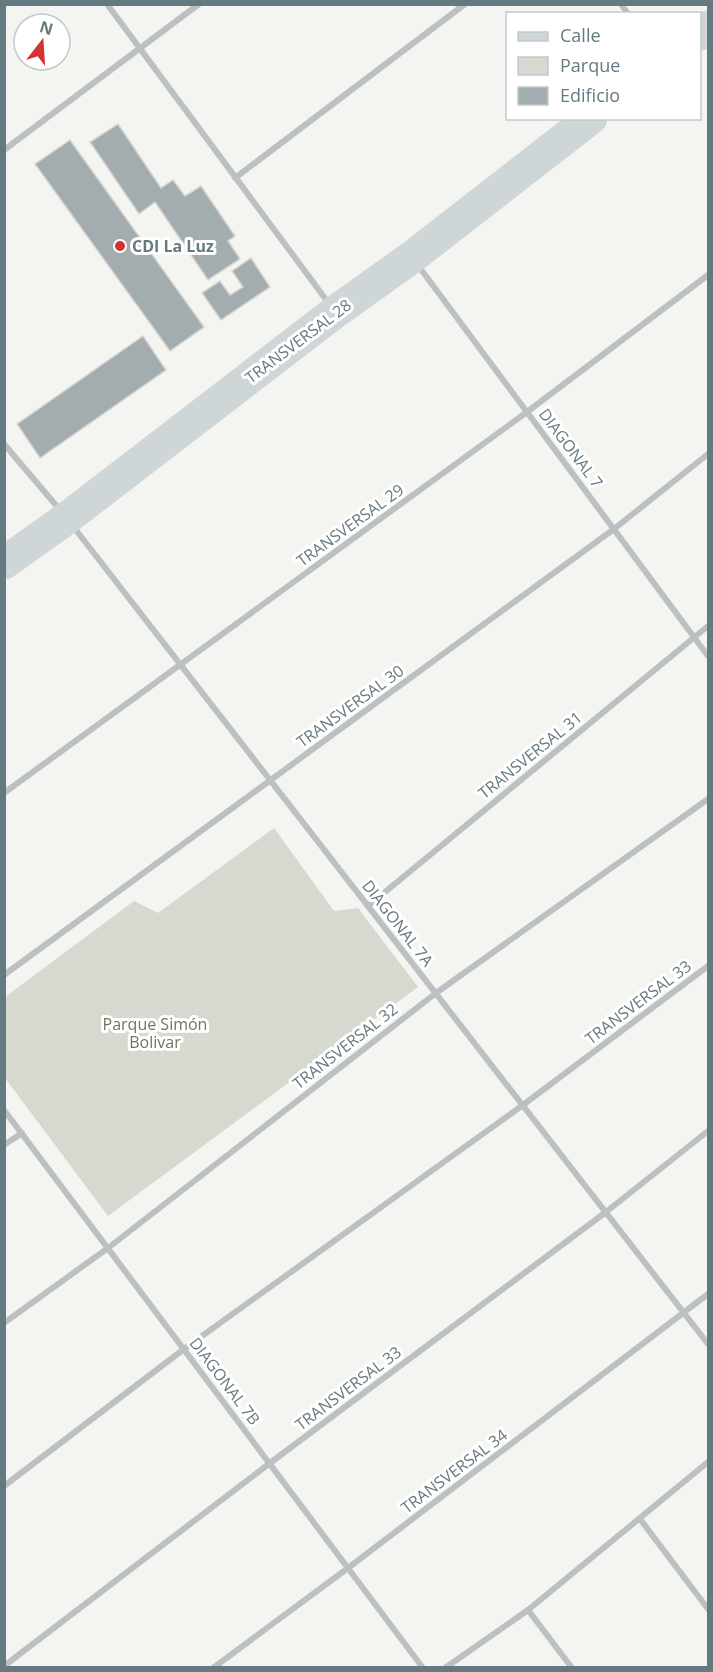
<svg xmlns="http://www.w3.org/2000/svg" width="713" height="1672" font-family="'Open Sans',sans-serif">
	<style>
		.green { fill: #d5d9d0 }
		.building { fill: #a3adb0; stroke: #d6d5d3; stroke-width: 1.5 }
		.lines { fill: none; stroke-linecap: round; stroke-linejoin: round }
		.street { stroke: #bbc1c2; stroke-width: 6 }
		.secondary { stroke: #cfd6d7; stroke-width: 33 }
		.poi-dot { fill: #d53330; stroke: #fff; stroke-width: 2 }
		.labels { text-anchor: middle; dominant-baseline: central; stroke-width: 6; stroke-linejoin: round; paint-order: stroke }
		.poi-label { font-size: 16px; font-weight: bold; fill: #657a80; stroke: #fff; text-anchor: start }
		.street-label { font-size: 16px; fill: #657a80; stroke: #fff }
		.park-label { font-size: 16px; fill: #6c7764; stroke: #fff }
	</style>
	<rect width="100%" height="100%" fill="#f4f4f1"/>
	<path class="green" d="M274 828 334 911 358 908 418 987 108 1216 5 1078V997L134 901 158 913Z"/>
	<g class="building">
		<path d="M118 124 161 188 173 180 185 196 201 186 235 236 228 241 240 259 208 280 155 202 139 214 90 142Z"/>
		<path d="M70 140 204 327 170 351 35 164Z"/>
		<path d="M251 258 270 287 221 320 202 293 220 281 230 295 243 287 232 271Z"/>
		<path d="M143 336 166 370 40 458 17 424Z"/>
	</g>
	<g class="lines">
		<g class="street">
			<path d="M107 4 330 305"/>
			<path d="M621 4 628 14"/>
			<path d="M4 150 199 4"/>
			<path d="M235 178 465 4"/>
			<path d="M417 264 708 656"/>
			<path d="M4 444 60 510"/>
			<path d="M72 525 708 1344"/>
			<path d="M4 793 527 412 708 275"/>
			<path d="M368 906 708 626"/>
			<path d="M4 975 614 529 708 454"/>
			<path d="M4 1110 423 1668"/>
			<path d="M4 1145 22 1133"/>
			<path d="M4 1323 108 1248 436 993 708 799"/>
			<path d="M4 1486 184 1349 523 1105 708 966"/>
			<path d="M640 1519 708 1609"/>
			<path d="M528 1610 572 1668"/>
			<path d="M4 1666 270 1463 606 1212 708 1131"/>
			<path d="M213 1668 348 1568 708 1294"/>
			<path d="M445 1668 528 1610 708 1462"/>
		</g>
		<g class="secondary">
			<path d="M700 34 708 27"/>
			<path d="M4 563 67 518 335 312 412 257 591 118"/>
		</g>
	</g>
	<circle class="poi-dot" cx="120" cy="246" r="6"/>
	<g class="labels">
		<g class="poi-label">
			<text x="132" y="246">CDI La Luz</text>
		</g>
		<g class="street-label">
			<text transform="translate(298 341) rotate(-37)">TRANSVERSAL 28</text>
			<text transform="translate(571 448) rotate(53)">DIAGONAL 7</text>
			<text transform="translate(350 525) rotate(-36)">TRANSVERSAL 29</text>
			<text transform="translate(350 706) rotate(-36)">TRANSVERSAL 30</text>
			<text transform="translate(530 755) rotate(-39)">TRANSVERSAL 31</text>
			<text transform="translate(398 923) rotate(52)">DIAGONAL 7A</text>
			<text transform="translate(638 1002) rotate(-37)">TRANSVERSAL 33</text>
			<text transform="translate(345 1046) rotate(-38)">TRANSVERSAL 32</text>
			<text transform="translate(225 1381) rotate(53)">DIAGONAL 7B</text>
			<text transform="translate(348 1388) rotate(-37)">TRANSVERSAL 33</text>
			<text transform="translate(454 1471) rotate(-37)">TRANSVERSAL 34</text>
		</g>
		<g class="park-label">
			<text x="155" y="1024">Parque Simón<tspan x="155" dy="18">Bolivar</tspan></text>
		</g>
	</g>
	<rect width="713" height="1672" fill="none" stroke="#657a80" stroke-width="12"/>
	<rect x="506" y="12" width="195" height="108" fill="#ffffff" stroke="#c1cacc" stroke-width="1.5"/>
	<rect x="518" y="32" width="30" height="9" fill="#cfd6d7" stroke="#c1cacc" stroke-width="1.5"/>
	<text x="560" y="42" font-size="18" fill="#657a80">Calle</text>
	<rect x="518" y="57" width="30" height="18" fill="#d5d9d0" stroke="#c1cacc" stroke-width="1.5"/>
	<text x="560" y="72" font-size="18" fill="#657a80">Parque</text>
	<rect x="518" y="87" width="30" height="18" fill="#a3adb0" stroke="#c1cacc" stroke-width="1.5"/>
	<text x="560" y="102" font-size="18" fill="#657a80">Edificio</text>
	<g transform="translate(42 42) rotate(17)"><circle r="28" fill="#ffffff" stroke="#c1cacc" stroke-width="1.5"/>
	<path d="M0-4.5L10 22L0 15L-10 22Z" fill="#d53330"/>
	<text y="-9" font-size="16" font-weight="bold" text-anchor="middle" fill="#657a80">N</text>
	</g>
</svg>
